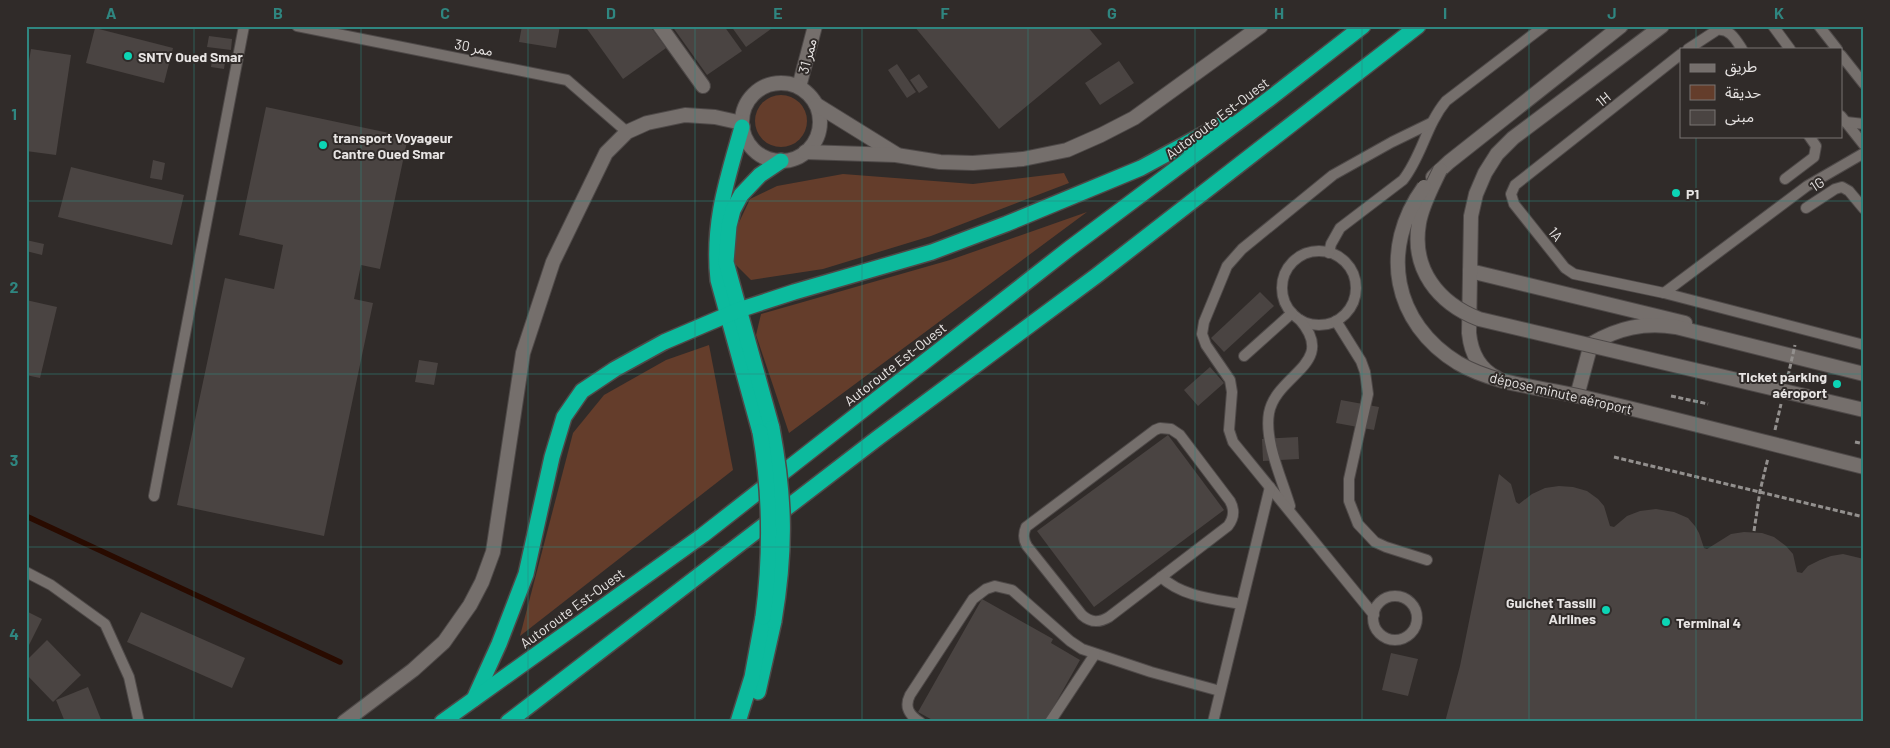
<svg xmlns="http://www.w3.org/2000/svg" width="1890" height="748" font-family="Barlow,'Noto Sans Arabic',sans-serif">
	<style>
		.green { fill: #643d2b }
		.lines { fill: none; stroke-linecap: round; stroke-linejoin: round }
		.stream { stroke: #290b00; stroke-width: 5.5 }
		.building { fill: #4a4442 }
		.service-casing { stroke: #4e4948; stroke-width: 12 }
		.minor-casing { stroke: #4e4948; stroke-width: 16 }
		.secondary-casing { stroke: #4e4948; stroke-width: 16 }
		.motorway-casing { stroke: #4e4948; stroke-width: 18 }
		.path { stroke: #93908e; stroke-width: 3; stroke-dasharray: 5 2.5; stroke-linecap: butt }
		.service { stroke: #756f6c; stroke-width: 10 }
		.minor { stroke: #756f6c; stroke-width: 14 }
		.secondary { stroke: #756f6c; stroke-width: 14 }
		.motorway { stroke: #0cbb9e; stroke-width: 15 }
		.secondary-bridge-casing { stroke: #4e4948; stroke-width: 16; stroke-linecap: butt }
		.motorway-bridge-casing { stroke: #4e4948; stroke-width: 18; stroke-linecap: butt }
		.path-bridge { stroke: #93908e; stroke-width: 3; stroke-dasharray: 5 2.5; stroke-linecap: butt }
		.secondary-bridge { stroke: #756f6c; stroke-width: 14 }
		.motorway-bridge { stroke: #0cbb9e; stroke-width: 15 }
		.grid { fill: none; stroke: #2f8680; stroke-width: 1; stroke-opacity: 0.55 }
		.poi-dot { fill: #0cd5b5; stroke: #302b29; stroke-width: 2 }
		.labels { text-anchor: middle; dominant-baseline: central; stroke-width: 4; stroke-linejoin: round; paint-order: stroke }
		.street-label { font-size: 14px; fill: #e7e4e3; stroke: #302b29 }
		.poi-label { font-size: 14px; font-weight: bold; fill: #e7e4e3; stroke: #302b29; text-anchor: start }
		.neatline { fill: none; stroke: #2f8680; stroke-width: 2 }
		.grid-label { font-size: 16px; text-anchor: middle; font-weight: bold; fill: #2f8680 }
	</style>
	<rect width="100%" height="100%" fill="#302b29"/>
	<g class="green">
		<circle cx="781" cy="121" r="26"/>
		<path d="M1064 173 1069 183 931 236 823 269 751 280 734 263V233L750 199 777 186 843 174 973 184Z"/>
		<path d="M1087 212 789 433 756 335 761 314 950 260Z"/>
		<path d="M709 345 733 470 520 636 573 433 604 395 666 360Z"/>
	</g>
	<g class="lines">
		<path class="stream" d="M26 516 340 662"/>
	</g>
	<g class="building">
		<path d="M522 26H560L556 48 519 42Z"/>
		<path d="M585 26H650L666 48 623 79Z"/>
		<path d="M672 26H724L742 51 707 75Z"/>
		<path d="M731 26H775L746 47Z"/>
		<path d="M914 26H1087L1102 44 999 129Z"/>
		<path d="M95 28 173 48 164 83 86 63Z"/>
		<path d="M209 36 232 39 231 50 207 47Z"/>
		<path d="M31 49 71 55 56 155 26 151V79Z"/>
		<path d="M213 53 226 54 224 69 211 67Z"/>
		<path d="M1119 61 1134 83 1100 105 1085 83Z"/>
		<path d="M897 64 916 92 907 98 888 70Z"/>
		<path d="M919 74 928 87 919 93 910 80Z"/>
		<path d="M266 107 408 137 380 269 361 265 354 299 373 303 324 536 177 505 225 278 274 289 283 245 239 235Z"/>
		<path d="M153 160 165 163 162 180 150 178Z"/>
		<path d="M71 167 184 195 172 245 58 217Z"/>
		<path d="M26 240 44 244 42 255 26 251Z"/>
		<path d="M1260 292 1274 306 1224 352 1211 338Z"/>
		<path d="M26 300 57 307 40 378 26 375Z"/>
		<path d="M419 360 438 363 434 385 415 382Z"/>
		<path d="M1210 367 1224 383 1198 406 1184 390Z"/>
		<path d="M1341 400 1379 407 1374 430 1336 423Z"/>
		<path d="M1168 435 1224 510 1094 607 1037 531Z"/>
		<path d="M1298 437 1299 459 1263 461 1262 439Z"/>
		<path d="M1499 474 1511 484 1516 502 1519 504 1532 494 1545 488 1559 486 1573 487 1587 491 1598 499 1604 506 1610 526 1614 527 1627 516 1640 511 1656 509 1674 512 1688 518 1695 526 1699 533 1704 548 1707 549 1731 534 1744 532 1762 533 1774 537 1786 546 1793 554 1797 572 1802 573 1808 566 1820 560 1831 556 1843 554 1864 559V722H1445L1460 666Z"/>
		<path d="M982 599 1053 639 1051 643 1080 660 1045 722H936L918 712Z"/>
		<path d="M26 611 42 619 26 651Z"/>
		<path d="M141 612 245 658 232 688 127 642Z"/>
		<path d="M47 640 81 675 53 702 26 674V661Z"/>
		<path d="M1391 653 1418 659 1408 696 1382 690Z"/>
		<path d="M88 687 102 722H65L56 700Z"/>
	</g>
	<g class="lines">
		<g class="service-casing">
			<g id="service">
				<path d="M297 26 567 80 627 132"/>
				<path d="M1773 26 1790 49"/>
				<path d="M1819 26 1837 49"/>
				<path d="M1688 49 1717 30C1730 28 1736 40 1742 49"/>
				<path d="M1681 54 1515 185 1511 194 1514 204 1565 268 1574 274 1664 293 1864 345"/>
				<path d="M1841 55 1864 84"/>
				<path d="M1841 116 1864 145"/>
				<path d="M1846 122 1864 124"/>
				<path d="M1785 179 1814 157 1816 146 1809 136"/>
				<path d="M1806 208 1835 189 1842 187 1849 191 1864 209"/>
				<circle cx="1319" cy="288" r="37"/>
				<path d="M1329 253 1331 244 1340 228 1403 180C1422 156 1426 125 1446 101L1544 26"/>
				<path d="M1664 293 1807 186 1864 153"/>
				<path d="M1336 321 1361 361 1365 372 1368 394 1349 479V501L1358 524 1375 542 1386 547 1427 560"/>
				<path d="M1244 356 1292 313"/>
				<path d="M1160 428 1171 429 1180 435 1230 501C1235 510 1234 518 1228 526L1109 617C1099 623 1091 623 1082 615L1027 546C1023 539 1023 534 1026 527L1155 430Z"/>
				<path d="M154 496 244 26"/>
				<path d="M1290 506C1282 479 1264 441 1269 413 1276 374 1338 364 1300 320"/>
				<path d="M26 572 51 585 105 624 129 677 139 722"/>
				<path d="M1161 577C1183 597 1214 599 1241 604"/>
				<circle cx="1395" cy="618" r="22"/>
				<path d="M1374 615 1233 442 1229 430 1232 392 1230 380 1206 345 1202 334 1204 322 1227 266 1242 249 1333 175 1392 142 1431 123"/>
				<path d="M920 722C909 715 904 707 910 695L973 599 986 589 995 586 1012 590 1070 641 1082 649 1151 672 1220 691"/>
				<path d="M1050 722 1095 654"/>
				<path d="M1213 722 1270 487"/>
			</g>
		</g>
		<g class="minor-casing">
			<g id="minor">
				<path d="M660 26 703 86"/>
				<path d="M799 87 815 26"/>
				<path d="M1470 271 1685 323"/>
				<path d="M1497 378C1479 369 1471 353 1469 333L1471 216 1476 194 1485 173 1497 154 1513 138 1662 26"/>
			</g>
		</g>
		<g class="secondary-casing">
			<g id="secondary">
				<circle cx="781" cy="122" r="39"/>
				<path d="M817 105 896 154"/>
				<path d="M805 152 896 155 940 162 973 163 1023 159 1067 150 1101 135 1134 118 1261 26"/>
				<path d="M1433 177 1449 162 1621 26"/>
				<path d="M1577 396 1591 344C1618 328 1644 322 1676 327L1864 374"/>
				<path d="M344 722 413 670 444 642 470 605 482 582 493 552 523 353 553 262 606 153 627 132 647 123 685 115 715 117 742 123"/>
			</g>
		</g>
		<g class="motorway-casing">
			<g id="motorway">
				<path d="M742 127C727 180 712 223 718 280L760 432"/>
				<path d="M772 428 726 262 729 226 733 210 741 195 760 175 781 161"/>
				<path d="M758 692 774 621"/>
				<path d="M474 699 499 644 526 574 552 457 564 417 582 391 615 369 664 342 706 324 739 310 794 292 932 252 1006 224 1141 168 1226 122"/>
				<path d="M442 722 703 535 1070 248 1269 99 1363 26"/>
				<path d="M508 722 879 437 1096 276 1418 26"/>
				<path d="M738 722 752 677 763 617"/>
			</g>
		</g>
		<g class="path">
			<path d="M1671 396 1708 404"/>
			<path d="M1855 442 1864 444"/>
			<path d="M1614 457 1864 517"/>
		</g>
		<use href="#service" class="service"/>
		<use href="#minor" class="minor"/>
		<use href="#secondary" class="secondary"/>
		<use href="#motorway" class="motorway"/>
		<g class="secondary-bridge-casing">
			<g id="secondary-bridge">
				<path d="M1440 170C1432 187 1422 205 1419 223 1411 269 1438 303 1479 319L1864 410"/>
				<path d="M1424 187C1379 249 1393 323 1458 363 1494 384 1538 387 1578 396 1673 418 1768 443 1864 467"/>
			</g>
		</g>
		<g class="motorway-bridge-casing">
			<g id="motorway-bridge">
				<path d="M772 428C785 498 786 550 774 621"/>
				<path d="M760 432C771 495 771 555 763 617"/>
			</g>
		</g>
		<g class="path-bridge">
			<path d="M1788 376 1795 345"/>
			<path d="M1775 430 1781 404"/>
			<path d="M1754 531 1760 491 1768 458"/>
		</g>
		<use href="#secondary-bridge" class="secondary-bridge"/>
		<use href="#motorway-bridge" class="motorway-bridge"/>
	</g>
	<path class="grid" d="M194 26V722M361 26V722M528 26V722M695 26V722M862 26V722M1028 26V722M1195 26V722M1362 26V722M1529 26V722M1696 26V49M1696 136V722M26 201H1864M26 374H1864M26 547H1864"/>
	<g class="poi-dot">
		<circle cx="128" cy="56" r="5"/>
		<circle cx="323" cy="145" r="5"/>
		<circle cx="1676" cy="193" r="5"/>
		<circle cx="1837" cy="384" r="5"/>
		<circle cx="1606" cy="610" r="5"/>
		<circle cx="1666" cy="622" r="5"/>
	</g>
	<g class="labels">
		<g class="street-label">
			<text transform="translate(474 47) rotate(11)">ممر 30</text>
			<text transform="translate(807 56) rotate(-75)">ممر 31</text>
			<text transform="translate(1603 99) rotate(-39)">1H</text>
			<text transform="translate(1217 118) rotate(-37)">Autoroute Est-Ouest</text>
			<text transform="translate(1817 184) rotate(-33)">1G</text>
			<text transform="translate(1556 234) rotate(51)">1A</text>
			<text transform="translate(895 364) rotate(-38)">Autoroute Est-Ouest</text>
			<text transform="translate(1561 393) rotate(13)">dépose minute aéroport</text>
			<text transform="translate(572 608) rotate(-36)">Autoroute Est-Ouest</text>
		</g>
		<g class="poi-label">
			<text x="138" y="56">SNTV Oued Smar</text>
			<text x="333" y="137">transport Voyageur<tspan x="333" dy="16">Cantre Oued Smar</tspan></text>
			<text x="1686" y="193">P1</text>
			<text x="1827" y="376" text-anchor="end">Ticket parking<tspan x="1827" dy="16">aéroport</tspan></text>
			<text x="1596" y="602" text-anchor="end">Guichet Tassili<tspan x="1596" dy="16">Airlines</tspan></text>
			<text x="1676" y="622">Terminal 4</text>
		</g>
	</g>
	<rect width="1890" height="748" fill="none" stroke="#302b29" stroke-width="55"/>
	<rect x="1680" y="48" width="162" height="90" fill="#302b29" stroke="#797573"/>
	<rect x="1690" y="64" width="25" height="8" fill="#756f6c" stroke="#797573"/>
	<text x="1725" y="72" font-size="15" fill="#e7e4e3">طريق</text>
	<rect x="1690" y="85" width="25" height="15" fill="#643d2b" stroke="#797573"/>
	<text x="1725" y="98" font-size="15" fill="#e7e4e3">حديقة</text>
	<rect x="1690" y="110" width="25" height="15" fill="#4a4442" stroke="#797573"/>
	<text x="1725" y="122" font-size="15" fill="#e7e4e3">مبنى</text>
	<rect x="28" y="28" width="1834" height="692" class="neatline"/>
	<g class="grid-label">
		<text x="111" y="19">A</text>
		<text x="278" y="19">B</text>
		<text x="445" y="19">C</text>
		<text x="611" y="19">D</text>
		<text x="778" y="19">E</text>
		<text x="945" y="19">F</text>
		<text x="1112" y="19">G</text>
		<text x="1279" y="19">H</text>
		<text x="1445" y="19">I</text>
		<text x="1612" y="19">J</text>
		<text x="1779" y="19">K</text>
		<text x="14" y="120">1</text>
		<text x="14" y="293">2</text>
		<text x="14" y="466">3</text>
		<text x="14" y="640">4</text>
	</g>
</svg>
